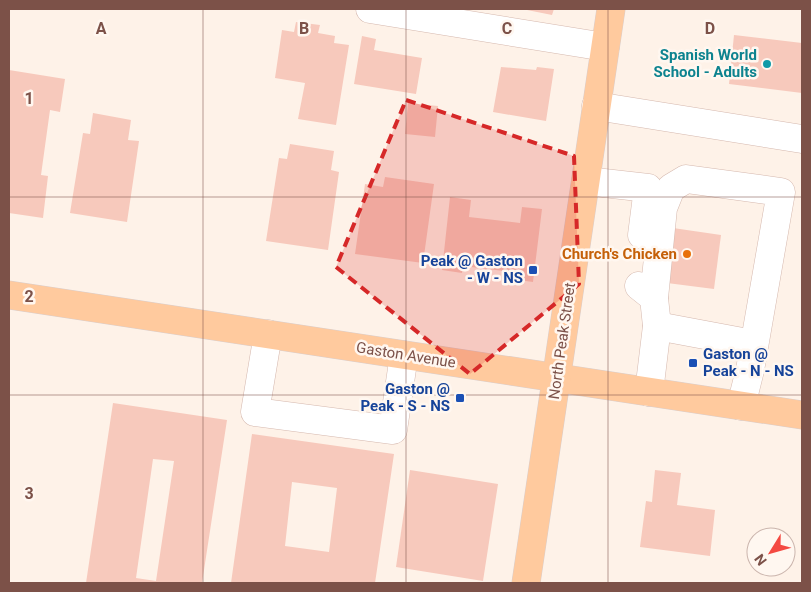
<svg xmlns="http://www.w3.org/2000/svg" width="811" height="592" font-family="Roboto,sans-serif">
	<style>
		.building { fill: #f7c9bc; fill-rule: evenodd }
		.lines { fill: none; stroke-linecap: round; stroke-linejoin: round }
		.minor-casing { stroke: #d5b8ae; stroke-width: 29 }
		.major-casing { stroke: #dacecc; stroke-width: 29 }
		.minor { stroke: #fff; stroke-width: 28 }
		.major { stroke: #ffca9e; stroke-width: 28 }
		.marked { fill: #d62828; fill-opacity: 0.2; stroke: #d62828; stroke-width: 4; stroke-dasharray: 10 6; stroke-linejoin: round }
		.grid { fill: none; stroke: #7c5148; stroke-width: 1; stroke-opacity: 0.55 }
		.culture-dot { fill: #0f9aa8; stroke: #fff7f0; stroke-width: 2 }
		.food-dot { fill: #e8710a; stroke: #fff7f0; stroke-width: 2 }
		.transit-dot { fill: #1a4fb4; stroke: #fff7f0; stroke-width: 2 }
		.labels { text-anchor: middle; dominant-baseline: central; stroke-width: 5; stroke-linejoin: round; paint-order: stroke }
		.culture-label { font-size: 15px; font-weight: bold; fill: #0d838f; stroke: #fff7f0; text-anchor: end }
		.food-label { font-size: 15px; font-weight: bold; fill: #c56008; stroke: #fff7f0; text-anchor: end }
		.transit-label { font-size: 15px; font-weight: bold; fill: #164399; stroke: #fff7f0; text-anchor: end }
		.street-label { font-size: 15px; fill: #7c5148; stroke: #fff7f0 }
		.grid-label { font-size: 16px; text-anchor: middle; font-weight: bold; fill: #7c5148; stroke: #fff7f0; stroke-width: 5; stroke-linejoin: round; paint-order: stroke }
	</style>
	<rect width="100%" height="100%" fill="#fef2e8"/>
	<g class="building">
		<path d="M522 9H554L552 15Z"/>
		<path d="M296 22 320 25 318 33 335 36 334 43 349 45 336 125 298 119 305 83 275 78 282 30 294 32Z"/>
		<path d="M734 35 802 43V93L729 84Z"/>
		<path d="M362 36 376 39 374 50 422 58 416 94 354 84Z"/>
		<path d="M501 67 536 70 537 67 554 69 546 121 493 112Z"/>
		<path d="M9 70 65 79 60 112 50 110 41 175 48 176 43 218 9 213Z"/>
		<path d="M408 103 438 106 435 137 405 134Z"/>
		<path d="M93 113 131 120 128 140 139 141 127 222 70 213 83 133 90 134Z"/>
		<path d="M290 144 334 151 331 170 339 172 328 250 266 241 279 158 287 159Z"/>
		<path d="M385 177 434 184 423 263 355 254 365 184 383 187Z"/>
		<path d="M450 197 471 200 469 217 520 223 522 207 542 209 533 282 511 279 513 272 463 266 462 273 442 270Z"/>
		<path d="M673 228 721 235 714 289 667 283Z"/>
		<path d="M113 403 227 420 202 583H86ZM153 459 174 461 156 581 136 578Z"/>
		<path d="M252 434 394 454 375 583H231ZM292 482 337 488 329 552 285 546Z"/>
		<path d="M410 470 498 484 483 581 396 567Z"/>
		<path d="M655 470 681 473 677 505 715 510 710 556 640 547 646 501 652 502Z"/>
	</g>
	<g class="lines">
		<g class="minor-casing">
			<g id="minor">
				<path d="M370 9 605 47"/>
				<path d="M596 106 802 139"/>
				<path d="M586 181 648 188 642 235"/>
				<path d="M639 286 654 298 657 326 649 392"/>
				<path d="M654 298 663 208 671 188 686 179 781 192 750 370 741 406"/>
				<path d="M657 326 753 344"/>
				<path d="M268 334 255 412 393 430 404 355"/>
			</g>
		</g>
		<g class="major-casing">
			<g id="major">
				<path d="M9 295 802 415"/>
				<path d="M526 583 611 9"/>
			</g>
		</g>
		<use href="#minor" class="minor"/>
		<use href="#major" class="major"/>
	</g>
	<path class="marked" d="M406 100 574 156 579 284 470 374 336 267Z"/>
	<path class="grid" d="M203 9V583M406 9V583M608 9V583M9 197H802M9 395H802"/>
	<circle class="culture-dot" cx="767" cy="64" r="5"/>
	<circle class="food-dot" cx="687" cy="254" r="5"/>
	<g class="transit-dot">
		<rect x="528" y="265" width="10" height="10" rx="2.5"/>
		<rect x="688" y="358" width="10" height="10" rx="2.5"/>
		<rect x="455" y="393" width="10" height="10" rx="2.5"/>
	</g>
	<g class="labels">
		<g class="culture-label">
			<text x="757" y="55">Spanish World<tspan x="757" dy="17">School - Adults</tspan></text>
		</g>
		<g class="food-label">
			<text x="677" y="254">Church's Chicken</text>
		</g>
		<g class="transit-label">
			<text x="523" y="261">Peak @ Gaston<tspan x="523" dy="17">- W - NS</tspan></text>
			<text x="703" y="354" text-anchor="start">Gaston @<tspan x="703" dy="17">Peak - N - NS</tspan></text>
			<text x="450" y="389">Gaston @<tspan x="450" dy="17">Peak - S - NS</tspan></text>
		</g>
		<g class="street-label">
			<text transform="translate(562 341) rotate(-82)">North Peak Street</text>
			<text transform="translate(406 355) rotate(9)">Gaston Avenue</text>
		</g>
	</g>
	<g class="grid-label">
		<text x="101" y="34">A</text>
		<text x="304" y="34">B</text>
		<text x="507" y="34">C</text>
		<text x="710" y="34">D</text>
		<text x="29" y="104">1</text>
		<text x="29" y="302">2</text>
		<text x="29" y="499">3</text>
	</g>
	<rect width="811" height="592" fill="none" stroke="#7c5148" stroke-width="20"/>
	<g transform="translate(771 552) rotate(233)"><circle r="24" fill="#fff7f0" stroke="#cbb5ad"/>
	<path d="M0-4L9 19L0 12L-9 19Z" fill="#f44941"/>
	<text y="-8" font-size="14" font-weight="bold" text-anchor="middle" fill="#7c5148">N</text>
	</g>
</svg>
